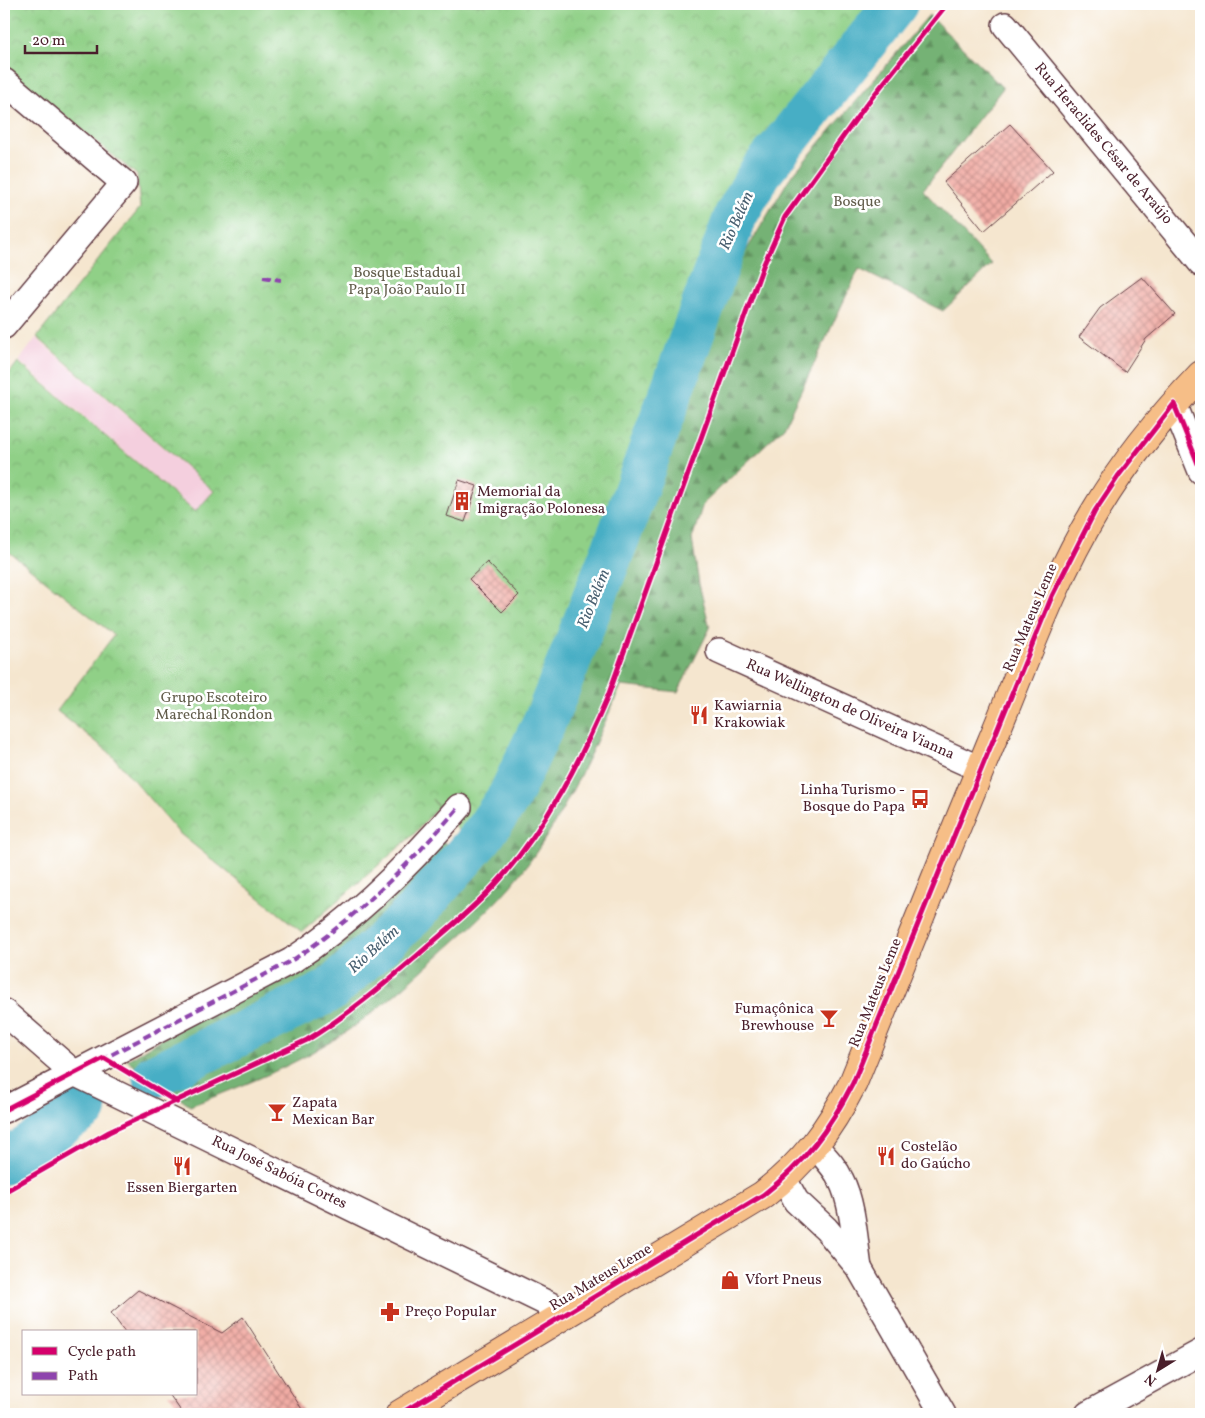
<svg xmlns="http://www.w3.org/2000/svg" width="1205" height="1418" font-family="Vollkorn,serif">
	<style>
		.built { fill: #f4cfde }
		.forest { fill: url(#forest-firs); stroke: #5f6850 }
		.park { fill: url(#park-crowns); stroke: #6d7859 }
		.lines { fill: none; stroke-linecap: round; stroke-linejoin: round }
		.river { stroke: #46aec5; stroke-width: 44 }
		.building { fill: url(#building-cross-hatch) }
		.street-casing { stroke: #643d44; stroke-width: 28 }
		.primary-casing { stroke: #643d44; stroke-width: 30 }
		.street { stroke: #fff; stroke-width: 25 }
		.primary { stroke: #f6be87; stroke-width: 28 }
		.quiet { stroke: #8e44ad; stroke-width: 4; stroke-dasharray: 8 4; stroke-linecap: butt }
		.cycleway-casing { stroke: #fff; stroke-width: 8 }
		.cycleway { stroke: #d6006c; stroke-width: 5 }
		.labels { text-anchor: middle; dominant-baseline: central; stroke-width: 5; stroke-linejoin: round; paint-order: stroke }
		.street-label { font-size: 15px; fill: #4a1f2b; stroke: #fff }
		.park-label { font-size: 15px; fill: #625d4b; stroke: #fff }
		.poi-label { font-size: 15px; fill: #4a1f2b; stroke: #fff; text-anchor: start }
		.water-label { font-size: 16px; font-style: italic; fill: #485f70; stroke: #fff }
	</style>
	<defs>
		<pattern id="forest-firs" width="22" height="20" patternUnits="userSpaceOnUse" patternTransform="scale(1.25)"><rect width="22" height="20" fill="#74b274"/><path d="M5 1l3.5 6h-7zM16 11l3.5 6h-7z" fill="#61905f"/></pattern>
		<pattern id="park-crowns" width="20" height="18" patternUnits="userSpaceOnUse" patternTransform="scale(1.25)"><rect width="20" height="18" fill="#90d087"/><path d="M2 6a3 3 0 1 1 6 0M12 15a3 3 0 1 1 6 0" fill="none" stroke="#7eb275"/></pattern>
		<pattern id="building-cross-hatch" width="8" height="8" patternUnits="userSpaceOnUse" patternTransform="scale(1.25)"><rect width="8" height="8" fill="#f1aca4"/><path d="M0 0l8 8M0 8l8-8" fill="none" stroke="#c58b86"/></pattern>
	</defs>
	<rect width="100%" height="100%" fill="#fff"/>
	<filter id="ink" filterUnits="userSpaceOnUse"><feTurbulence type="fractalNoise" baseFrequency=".02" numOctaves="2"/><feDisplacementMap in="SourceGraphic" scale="10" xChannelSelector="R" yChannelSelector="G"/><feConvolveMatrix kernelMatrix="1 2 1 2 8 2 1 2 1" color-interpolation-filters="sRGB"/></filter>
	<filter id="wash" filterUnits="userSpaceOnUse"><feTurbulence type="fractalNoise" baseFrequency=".0096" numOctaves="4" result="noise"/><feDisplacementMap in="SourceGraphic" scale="20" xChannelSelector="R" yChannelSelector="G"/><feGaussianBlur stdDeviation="1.12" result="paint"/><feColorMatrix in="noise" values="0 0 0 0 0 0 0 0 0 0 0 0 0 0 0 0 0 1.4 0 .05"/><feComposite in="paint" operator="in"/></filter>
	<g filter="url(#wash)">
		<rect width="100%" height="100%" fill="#f5e6cf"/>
		<path class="built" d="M36 338 213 491 196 512 19 361Z"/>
		<path class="forest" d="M929 15 1003 88 923 190 992 264 943 311 859 269 784 427 703 504 692 539 699 584 710 628 678 692 621 686C594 747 567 810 528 864 505 896 475 923 446 949 416 976 384 1006 350 1029 302 1063 245 1085 190 1106L127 1060 206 1012 441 841 476 860 513 806 568 697 643 512 730 278 789 179Z"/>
		<path class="park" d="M4 4H884L757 156 727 211 643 440 532 722 493 796 463 836 432 799 438 807 413 835 302 932 179 833 109 752 57 711 114 635 4 548V380L18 362 195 512 214 491 37 337 140 208 137 175 4 66Z"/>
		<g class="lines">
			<g class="river">
				<path d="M154 1076 329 991 412 916 482 836 509 797 548 714 621 530 736 215 760 173 896 4"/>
				<path d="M4 1163 85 1109"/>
			</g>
		</g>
		<g id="blocks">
			<g class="building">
				<path d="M1010 124 1053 171 984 231 944 182Z"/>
				<path d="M1142 277 1175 314 1146 339 1125 372 1079 337 1100 308Z"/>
				<path d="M459 480 477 486 465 522 447 516Z"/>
				<path d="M487 562 519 595 502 612 469 579Z"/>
				<path d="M138 1290 222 1333 243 1317 305 1414H183L169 1394H196V1332H125L111 1313Z"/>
			</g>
		</g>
	</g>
	<g filter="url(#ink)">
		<use href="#blocks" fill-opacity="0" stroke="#643d44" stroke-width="1"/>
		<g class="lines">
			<g class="street-casing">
				<g id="street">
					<path d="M1005 25 1201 263"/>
					<path d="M4 81 124 183 4 326"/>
					<path d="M1174 404 1201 471"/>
					<path d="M719 651 980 769"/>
					<path d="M4 1012 74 1073 567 1313"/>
					<path d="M4 1110 291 961C354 920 410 864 459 807"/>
					<path d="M815 1146C825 1157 835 1167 841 1180 853 1203 855 1242 859 1268"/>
					<path d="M784 1179 796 1201 826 1229 859 1268 943 1414"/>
					<path d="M1088 1414 1201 1352"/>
				</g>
			</g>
			<g class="primary-casing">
				<path id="primary" d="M400 1414 763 1195C805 1162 829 1130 853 1083 899 969 944 856 991 743 1024 665 1052 582 1096 510 1125 461 1162 416 1201 375"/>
			</g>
			<use href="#street" class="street"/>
			<use href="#primary" class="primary"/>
			<g class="quiet">
				<path d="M263 277 281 280"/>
				<path d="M101 1060 291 961C354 920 410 864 459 807"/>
			</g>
			<g class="cycleway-casing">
				<g id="cycleway">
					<path d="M4 1110 104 1058 177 1102"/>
					<path d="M4 1192 109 1132 307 1040C348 1015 382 986 418 955 446 930 477 906 501 878 548 824 580 761 608 696L763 266 785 217 866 105 947 4"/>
					<path d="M400 1414 763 1195C805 1162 829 1130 853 1083L1052 596 1095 511 1119 475 1174 404 1201 471"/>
				</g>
			</g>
			<use href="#cycleway" class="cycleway"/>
		</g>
	</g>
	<defs>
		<g id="building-bare" transform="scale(1.5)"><path d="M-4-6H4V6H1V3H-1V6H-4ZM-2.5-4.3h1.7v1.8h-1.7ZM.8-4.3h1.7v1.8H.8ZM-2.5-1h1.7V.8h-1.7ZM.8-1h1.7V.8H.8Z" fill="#c8321e" stroke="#fff" stroke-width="2.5" paint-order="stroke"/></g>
		<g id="restaurant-bare" transform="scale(1.5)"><path d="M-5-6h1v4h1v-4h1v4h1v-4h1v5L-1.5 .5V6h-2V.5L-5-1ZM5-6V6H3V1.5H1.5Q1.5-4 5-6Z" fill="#c8321e" stroke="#fff" stroke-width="2.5" paint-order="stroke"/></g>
		<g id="bus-bare" transform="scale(1.5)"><path d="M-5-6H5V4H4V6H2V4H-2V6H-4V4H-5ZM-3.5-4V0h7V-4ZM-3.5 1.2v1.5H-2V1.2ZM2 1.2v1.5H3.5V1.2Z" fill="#c8321e" stroke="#fff" stroke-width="2.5" paint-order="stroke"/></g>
		<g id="bar-bare" transform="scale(1.5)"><path d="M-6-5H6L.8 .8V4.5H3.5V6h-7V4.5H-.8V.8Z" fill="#c8321e" stroke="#fff" stroke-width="2.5" paint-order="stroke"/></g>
		<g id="shop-bare" transform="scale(1.5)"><path d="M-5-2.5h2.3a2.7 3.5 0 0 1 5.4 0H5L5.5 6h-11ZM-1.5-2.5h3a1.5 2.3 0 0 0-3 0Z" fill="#c8321e" stroke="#fff" stroke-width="2.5" paint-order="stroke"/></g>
		<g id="pharmacy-bare" transform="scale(1.5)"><path d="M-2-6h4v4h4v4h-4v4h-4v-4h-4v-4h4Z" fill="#c8321e" stroke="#fff" stroke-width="2.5" paint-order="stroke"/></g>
	</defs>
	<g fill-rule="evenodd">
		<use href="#building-bare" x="462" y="501"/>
		<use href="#restaurant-bare" x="699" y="715"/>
		<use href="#bus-bare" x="920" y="799"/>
		<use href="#bar-bare" x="829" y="1018"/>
		<use href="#bar-bare" x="277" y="1112"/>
		<use href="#restaurant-bare" x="886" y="1156"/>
		<use href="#restaurant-bare" x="182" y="1166"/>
		<use href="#shop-bare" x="730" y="1280"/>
		<use href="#pharmacy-bare" x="390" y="1312"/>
	</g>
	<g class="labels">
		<g class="street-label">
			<text transform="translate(1103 144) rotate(50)">Rua Heraclides César de Araújo</text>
			<text transform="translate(1031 618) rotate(-67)">Rua Mateus Leme</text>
			<text transform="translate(850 710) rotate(24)">Rua Wellington de Oliveira Vianna</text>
			<text transform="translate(876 993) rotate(-68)">Rua Mateus Leme</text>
			<text transform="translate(279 1173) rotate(26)">Rua José Sabóia Cortes</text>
			<text transform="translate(601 1278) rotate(-31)">Rua Mateus Leme</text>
		</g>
		<g class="park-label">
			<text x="857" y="202">Bosque</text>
			<text x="407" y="273">Bosque Estadual<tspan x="407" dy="17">Papa João Paulo II</tspan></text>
			<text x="214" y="698">Grupo Escoteiro<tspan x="214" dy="17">Marechal Rondon</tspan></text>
		</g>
		<g class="poi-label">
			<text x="477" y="492">Memorial da<tspan x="477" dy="17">Imigração Polonesa</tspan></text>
			<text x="714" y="706">Kawiarnia<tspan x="714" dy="17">Krakowiak</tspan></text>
			<text x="905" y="790" text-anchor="end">Linha Turismo -<tspan x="905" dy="17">Bosque do Papa</tspan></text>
			<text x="814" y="1009" text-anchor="end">Fumaçônica<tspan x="814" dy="17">Brewhouse</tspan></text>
			<text x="292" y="1103">Zapata<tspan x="292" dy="17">Mexican Bar</tspan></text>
			<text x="901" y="1147">Costelão<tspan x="901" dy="17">do Gaúcho</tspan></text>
			<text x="182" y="1188" text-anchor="middle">Essen Biergarten</text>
			<text x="745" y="1280">Vfort Pneus</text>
			<text x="405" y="1312">Preço Popular</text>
		</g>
		<g class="water-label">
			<text transform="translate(737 221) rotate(-66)">Rio Belém</text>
			<text transform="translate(594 599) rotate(-68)">Rio Belém</text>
			<text transform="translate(374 950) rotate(-42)">Rio Belém</text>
		</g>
	</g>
	<rect width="1205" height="1418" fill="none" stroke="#fff" stroke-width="20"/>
	<rect x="22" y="1330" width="175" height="65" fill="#ffffff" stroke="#b7a5aa"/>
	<rect x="32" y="1347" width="25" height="8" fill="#d6006c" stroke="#b7a5aa"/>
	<text x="68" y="1356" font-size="15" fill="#4a1f2b">Cycle path</text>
	<rect x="32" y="1372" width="25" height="8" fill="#8e44ad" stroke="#b7a5aa"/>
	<text x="68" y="1380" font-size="15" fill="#4a1f2b">Path</text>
	<g transform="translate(1158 1370) rotate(217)" stroke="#ffffff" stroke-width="4" paint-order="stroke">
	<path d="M0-4L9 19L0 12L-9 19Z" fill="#4a1f2b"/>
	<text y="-8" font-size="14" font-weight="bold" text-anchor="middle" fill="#4a1f2b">N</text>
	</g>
	<path d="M25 45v8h72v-8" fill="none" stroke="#4a1f2b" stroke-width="2.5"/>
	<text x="32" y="45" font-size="15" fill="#4a1f2b" stroke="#ffffff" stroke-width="4" paint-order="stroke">20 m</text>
</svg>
